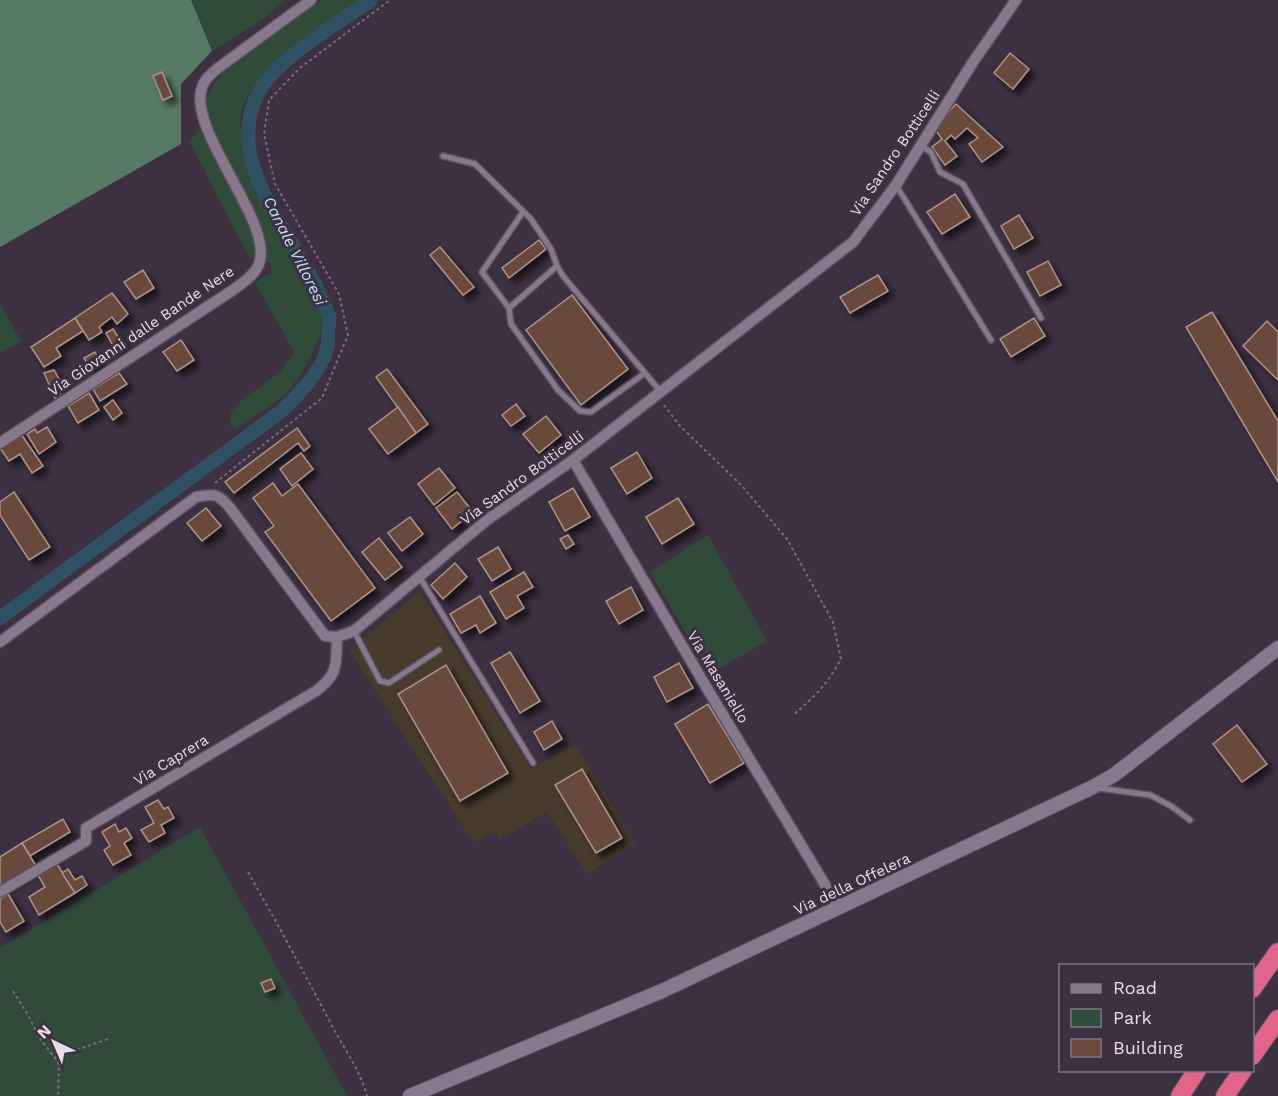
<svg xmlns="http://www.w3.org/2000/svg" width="1278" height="1096" font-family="'Work Sans',sans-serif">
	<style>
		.industrial { fill: #473b2c }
		.green { fill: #314b3b }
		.forest { fill: #587965 }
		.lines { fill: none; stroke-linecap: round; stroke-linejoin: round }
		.canal { stroke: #305164; stroke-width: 14 }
		.building { fill: #6b493e; stroke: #ac938b; stroke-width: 1.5; filter: url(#shadow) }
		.service-casing { stroke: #594f5d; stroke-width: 8 }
		.minor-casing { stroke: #594f5d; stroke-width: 13 }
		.tertiary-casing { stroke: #594f5d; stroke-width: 16 }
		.motorway-casing { stroke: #594f5d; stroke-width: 20 }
		.path { stroke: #786d7c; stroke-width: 2; stroke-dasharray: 3 3; stroke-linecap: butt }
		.service { stroke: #87788b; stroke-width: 5 }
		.minor { stroke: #87788b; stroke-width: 10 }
		.tertiary { stroke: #87788b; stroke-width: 14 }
		.motorway { stroke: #e1658a; stroke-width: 18 }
		.labels { text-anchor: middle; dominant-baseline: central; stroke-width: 6; stroke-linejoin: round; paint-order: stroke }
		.street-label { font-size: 15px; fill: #e5dde8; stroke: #3d3041 }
		.water-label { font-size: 16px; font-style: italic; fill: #bee2f7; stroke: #3d3041 }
	</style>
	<defs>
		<filter id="shadow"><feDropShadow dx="5.5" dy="5.5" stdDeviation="3" flood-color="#0009"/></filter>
	</defs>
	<rect width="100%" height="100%" fill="#3d3041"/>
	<path class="industrial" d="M420 592 531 769 575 744 635 843 587 874 547 812 500 839 494 832 473 842 349 650Z"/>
	<g class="green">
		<path d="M191 0H284L267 17 212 51Z"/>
		<path d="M321 0H360C324 26 260 64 243 106 226 148 295 258 316 298L323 319 319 339 302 373 286 394 236 429 230 425 231 412 241 401 281 371 294 352 255 282 272 272 270 263 249 257 189 141 207 121 204 103 213 86 226 69Z"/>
		<path d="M0 304 21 341 0 353Z"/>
		<path d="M708 535 767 641 710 674 650 572Z"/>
		<path d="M200 827 347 1096H0V948Z"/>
	</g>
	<path class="forest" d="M0 0H191L212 51 181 84V144L0 247Z"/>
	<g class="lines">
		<path class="canal" d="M0 618 279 413C296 398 322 371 327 348 329 342 328 335 328 330 329 325 330 320 329 316 327 309 322 302 320 295 293 232 215 154 264 84 285 54 341 22 371 0"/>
	</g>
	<g class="building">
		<path d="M1010 53 1029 69 1013 89 994 73Z"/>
		<path d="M162 72 172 96 163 100 153 76Z"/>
		<path d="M956 104 1003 147 982 162 969 144 978 138 967 128 955 139 951 135 945 141 957 156 945 165 932 147 942 139 934 128Z"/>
		<path d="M955 194 970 217 942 234 927 212Z"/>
		<path d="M1019 215 1033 238 1014 249 1001 226Z"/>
		<path d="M539 240 546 249 509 278 502 268Z"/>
		<path d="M440 247 474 287 463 295 430 255Z"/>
		<path d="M1048 261 1061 285 1040 296 1027 272Z"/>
		<path d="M143 270 154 288 136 299 124 282Z"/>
		<path d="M878 275 888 291 850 313 840 297Z"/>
		<path d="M112 293 128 314 117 324 112 317 99 327 102 332 89 340 75 318Z"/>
		<path d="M572 295 628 369 581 405 526 330Z"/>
		<path d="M1212 312 1278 421V482L1186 327Z"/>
		<path d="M75 318 83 331 56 348 61 356 44 367 31 347Z"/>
		<path d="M1034 318 1045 336 1011 357 1000 339Z"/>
		<path d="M1267 321 1278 332V380L1243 346Z"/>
		<path d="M113 329 123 345 115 349 106 333Z"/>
		<path d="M181 340 194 360 177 371 163 352Z"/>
		<path d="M95 352 101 364 90 369 84 358Z"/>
		<path d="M387 369 428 424 416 433 376 377Z"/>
		<path d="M54 370 65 390 55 398 44 373Z"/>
		<path d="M119 373 127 384 100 401 93 389Z"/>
		<path d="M89 393 99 410 78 423 68 406Z"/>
		<path d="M113 400 122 413 113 420 104 407Z"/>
		<path d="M516 404 525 416 511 426 502 415Z"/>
		<path d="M398 407 416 433 388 454 369 429Z"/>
		<path d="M546 416 561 435 539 453 523 434Z"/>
		<path d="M47 427 56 442 39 454 27 434 35 429 37 433Z"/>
		<path d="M297 428 310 446 304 451 298 443 234 493 225 482Z"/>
		<path d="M21 434 43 466 32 473 20 454 9 461 0 448Z"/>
		<path d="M637 452 652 478 627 494 611 468Z"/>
		<path d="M301 453 313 469 292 486 280 469Z"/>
		<path d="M439 468 455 488 434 505 418 484Z"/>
		<path d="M273 483 282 496 298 484 375 588 331 621 265 532 274 526 253 498Z"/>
		<path d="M573 488 590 517 565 531 549 502Z"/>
		<path d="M14 492 50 547 29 560 0 515V502Z"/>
		<path d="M457 492 473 512 452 529 436 508Z"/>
		<path d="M678 498 694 524 662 544 646 517Z"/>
		<path d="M206 508 221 526 202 541 187 523Z"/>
		<path d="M410 517 423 534 402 551 388 533Z"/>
		<path d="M568 535 574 544 566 549 560 539Z"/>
		<path d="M379 538 402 567 385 580 362 552Z"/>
		<path d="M498 547 511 569 492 581 478 559Z"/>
		<path d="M455 563 467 577 443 599 431 585Z"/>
		<path d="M524 572 533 587 517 596 524 608 506 619 490 592Z"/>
		<path d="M631 587 643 610 619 624 606 601Z"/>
		<path d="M480 596 496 623 480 633 476 625 461 633 450 614Z"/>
		<path d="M510 652 540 701 520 713 491 663Z"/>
		<path d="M679 663 693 688 667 702 654 677Z"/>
		<path d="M446 665 508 773 460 801 398 694Z"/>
		<path d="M708 704 744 763 710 783 675 724Z"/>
		<path d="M552 721 562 739 544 750 534 732Z"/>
		<path d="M1237 725 1267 764 1242 782 1213 744Z"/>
		<path d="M582 769 622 838 596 853 555 785Z"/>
		<path d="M158 800 164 809 168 807 174 818 161 825 165 833 149 842 141 830 154 823 145 807Z"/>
		<path d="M63 819 70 832 30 856 22 843Z"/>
		<path d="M115 824 119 832 126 828 132 838 124 843 131 855 113 865 104 850 110 846 102 832Z"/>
		<path d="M22 843 36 866 0 887V857Z"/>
		<path d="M57 864 75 893 39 915 29 897 45 887 38 875Z"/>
		<path d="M68 869 75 880 82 876 87 885 75 893 62 873Z"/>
		<path d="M8 894 24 921 6 932 0 922V899Z"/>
		<path d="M271 979 275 988 265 992 261 983Z"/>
	</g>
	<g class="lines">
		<g class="service-casing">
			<g id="service">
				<path d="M921 146 931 152 940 172 963 184 1041 318"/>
				<path d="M443 156 475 164 531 219 551 249 557 266 563 276 661 392"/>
				<path d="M896 185 991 340"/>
				<path d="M557 266 509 308 511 324 558 390 580 411 591 412 645 373"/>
				<path d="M509 308 482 272 523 212"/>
				<path d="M419 576 533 763"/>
				<path d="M354 631 380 681 389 683 439 650"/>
				<path d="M1098 788 1150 795 1171 806 1190 820"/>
			</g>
		</g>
		<g class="minor-casing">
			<g id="minor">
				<path d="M0 443 233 290C242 283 255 275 259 264 275 219 178 123 205 81 208 76 214 72 218 68L311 0"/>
				<path d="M573 460 708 690 839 908"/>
				<path d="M0 642 196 497C216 493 218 494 231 509L325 636 337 637 354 631 487 520 573 460 853 242 896 185 973 62 1016 0"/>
				<path d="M0 892 86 841V828L316 691C339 674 336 664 337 637"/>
			</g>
		</g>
		<g class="tertiary-casing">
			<path id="tertiary" d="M410 1096 662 991 1093 787 1114 775 1278 648"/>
		</g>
		<g class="motorway-casing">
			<g id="motorway">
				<path d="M1252 989 1278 952"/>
				<path d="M1252 1056 1278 1019"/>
				<path d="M1180 1096 1197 1070"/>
				<path d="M1225 1096 1243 1070"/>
			</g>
		</g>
		<g class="path">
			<path d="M664 405 680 426 742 486 787 539 833 622 841 659C828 683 815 697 793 715"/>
			<path d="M215 483 322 398 348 335 339 294 275 184 264 134 269 100 300 68 390 0"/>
			<path d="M248 872C277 923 305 974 332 1026 345 1050 360 1070 367 1096"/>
			<path d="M13 991 28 1015 39 1037 59 1064 58 1096"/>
			<path d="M54 1058 108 1039"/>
		</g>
		<use href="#service" class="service"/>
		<use href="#minor" class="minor"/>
		<use href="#tertiary" class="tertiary"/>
		<use href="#motorway" class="motorway"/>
	</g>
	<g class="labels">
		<g class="street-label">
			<text transform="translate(895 153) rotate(-56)">Via Sandro Botticelli</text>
			<text transform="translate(141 331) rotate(-34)">Via Giovanni dalle Bande Nere</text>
			<text transform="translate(522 478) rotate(-36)">Via Sandro Botticelli</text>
			<text transform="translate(718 677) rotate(59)">Via Masaniello</text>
			<text transform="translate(171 760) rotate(-31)">Via Caprera</text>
			<text transform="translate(852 884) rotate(-25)">Via della Offelera</text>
		</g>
		<g class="water-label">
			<text transform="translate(295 251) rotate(63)">Canale Villoresi</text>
		</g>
	</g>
	<rect x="1059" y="964" width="195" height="108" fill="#3d3041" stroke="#807584" stroke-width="1.5"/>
	<rect x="1071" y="984" width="30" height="9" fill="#87788b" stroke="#807584" stroke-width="1.5"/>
	<text x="1113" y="994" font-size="18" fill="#e5dde8">Road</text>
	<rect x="1071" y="1009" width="30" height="18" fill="#314b3b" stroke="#807584" stroke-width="1.5"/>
	<text x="1113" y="1024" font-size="18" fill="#e5dde8">Park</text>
	<rect x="1071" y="1039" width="30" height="18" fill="#6b493e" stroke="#807584" stroke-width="1.5"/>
	<text x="1113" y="1054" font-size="18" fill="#e5dde8">Building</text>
	<g transform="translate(54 1042) rotate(316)" stroke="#3d3041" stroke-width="4.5" paint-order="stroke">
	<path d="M0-4.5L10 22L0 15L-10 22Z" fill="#e5dde8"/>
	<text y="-9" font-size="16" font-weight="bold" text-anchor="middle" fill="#e5dde8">N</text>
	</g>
</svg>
